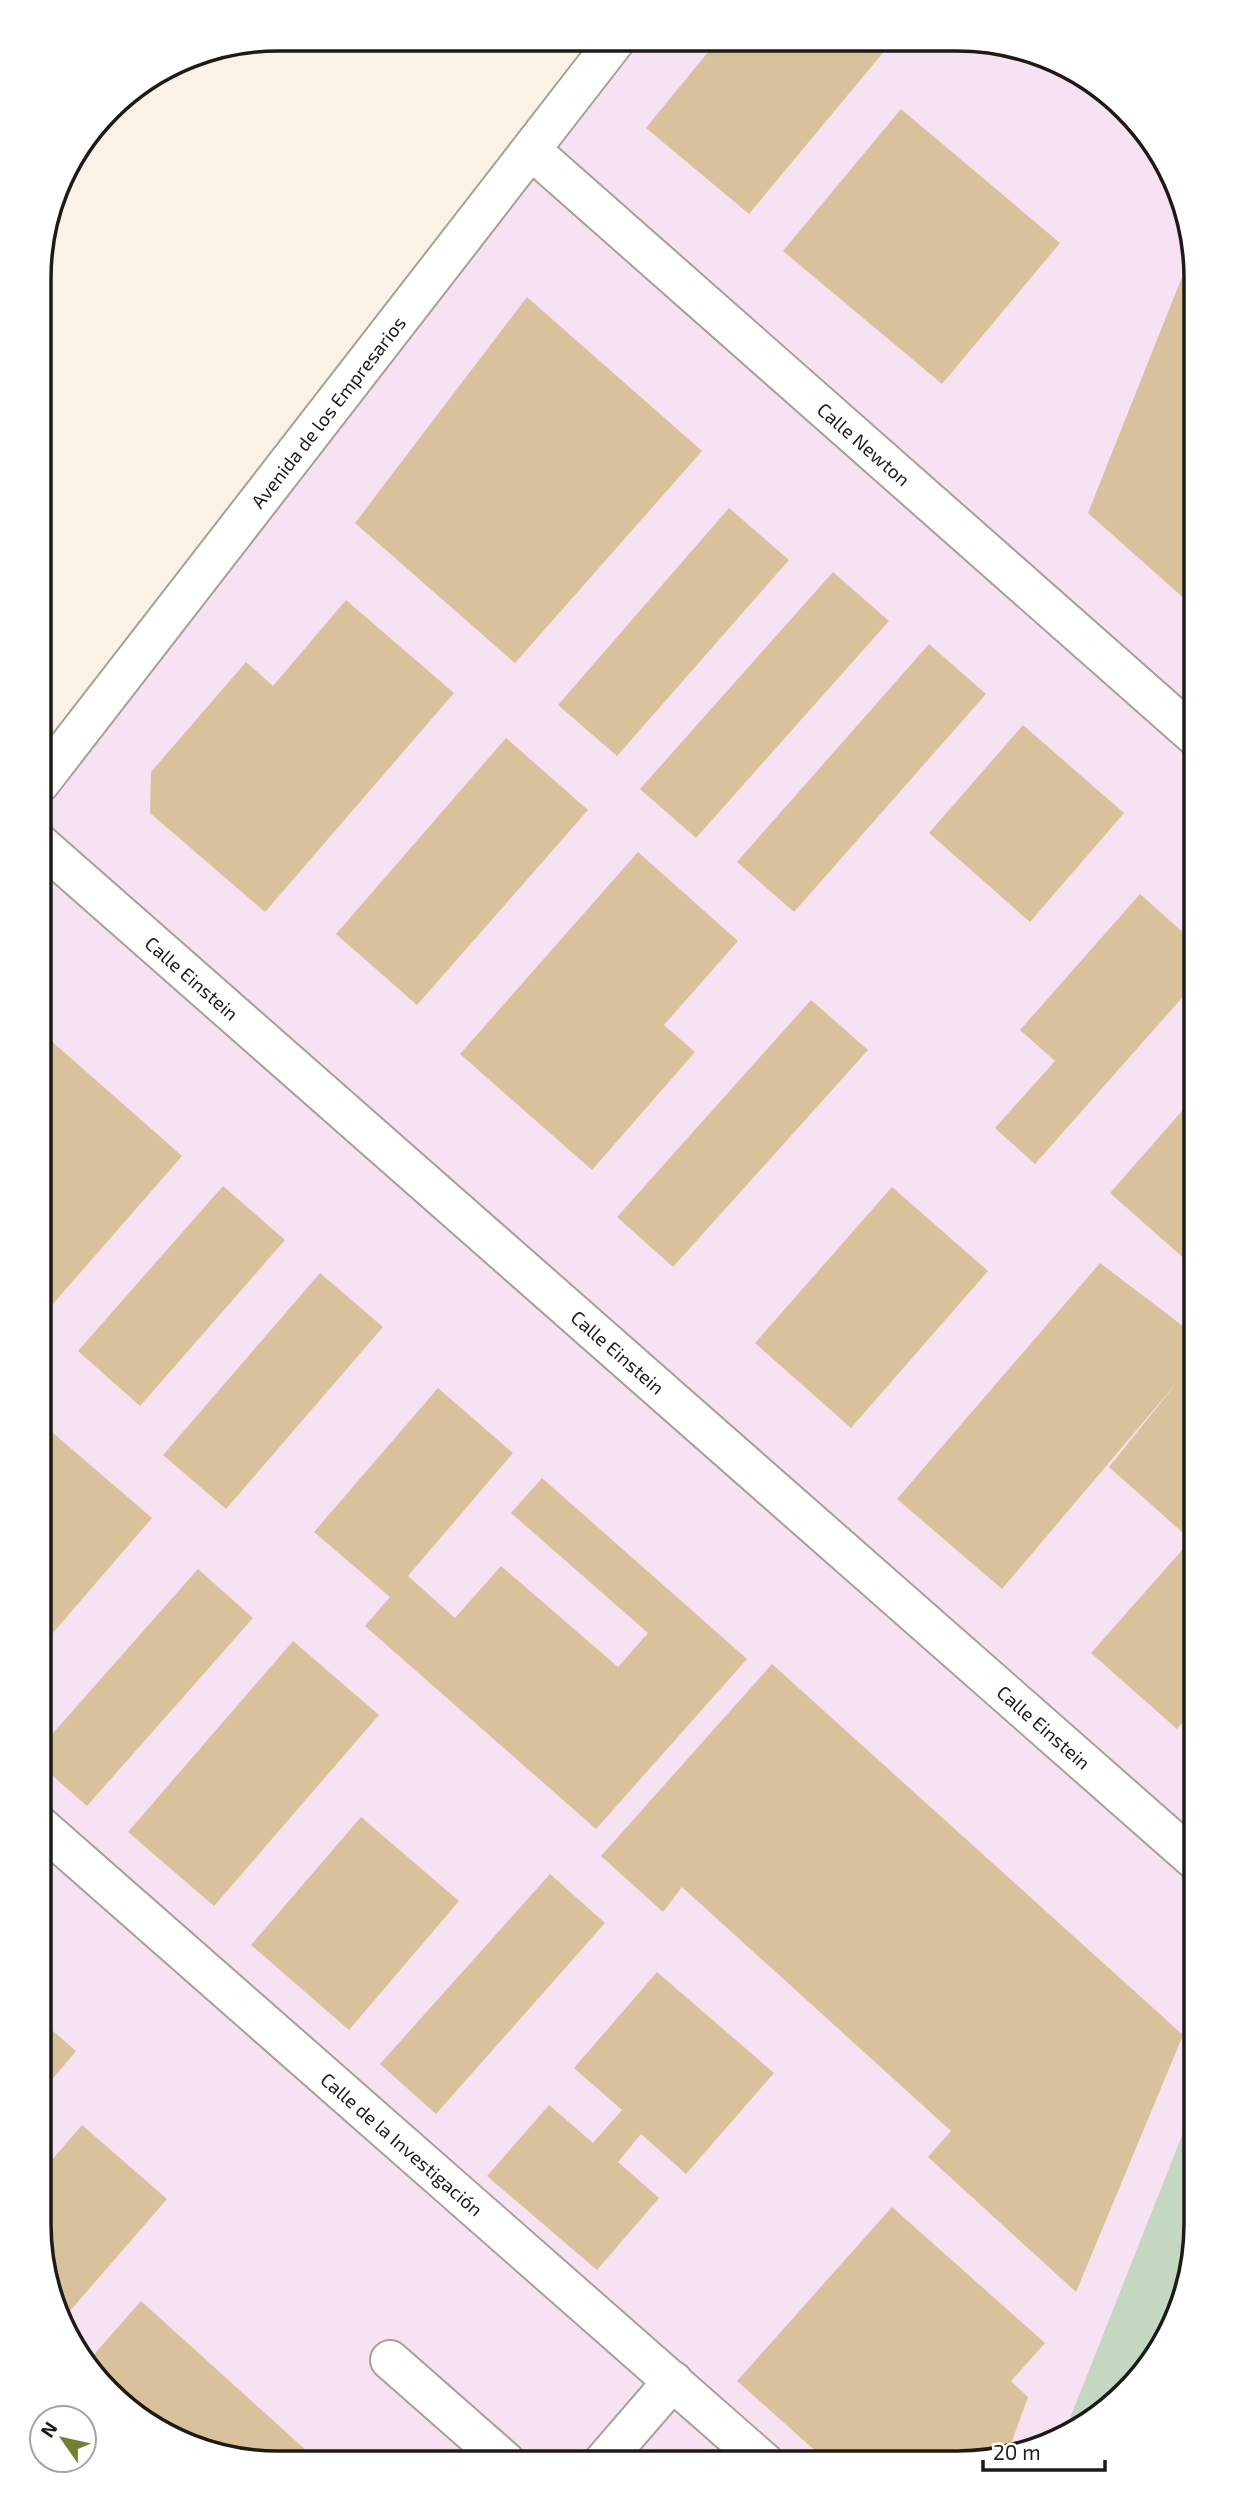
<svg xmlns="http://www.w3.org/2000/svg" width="1235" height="2502" font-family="'Exo 2',sans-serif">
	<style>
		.industrial { fill: #f6e2f2 }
		.green { fill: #c4d7c0 }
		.building { fill: #d9c29b }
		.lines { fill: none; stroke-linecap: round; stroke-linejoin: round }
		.minor-casing { stroke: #a7a094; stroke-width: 42 }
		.minor { stroke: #fff; stroke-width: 38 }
		.labels { text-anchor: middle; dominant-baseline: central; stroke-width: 6; stroke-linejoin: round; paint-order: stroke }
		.street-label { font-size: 19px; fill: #1e1b17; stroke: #fff }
		.rim { fill: none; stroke: #1e1b17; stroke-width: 3.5 }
	</style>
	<rect width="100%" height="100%" fill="#faf2e6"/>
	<path class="industrial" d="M622 41 1004 43 1115 98 1184 201 1196 277V2241L1178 2316 1147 2370 1091 2423 1034 2451 958 2463 246 2461 172 2439 120 2404 51 2301 39 2225 40 792Z"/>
	<path class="green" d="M1196 2100V2241L1178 2316 1147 2370 1091 2423 1063 2436Z"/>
	<g class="building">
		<path d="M717 41 892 42 749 214 646 128Z"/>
		<path d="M901 109 1060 243 942 384 783 251Z"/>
		<path d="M1192 252 1196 277V609L1088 513Z"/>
		<path d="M527 297 702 451 515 663 355 523Z"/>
		<path d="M729 508 789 560 617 756 558 705Z"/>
		<path d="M833 572 889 621 696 838 640 789Z"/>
		<path d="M346 600 454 693 265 912 150 813 151 772 246 662 273 686Z"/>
		<path d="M929 644 986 694 794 912 737 862Z"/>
		<path d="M1023 725 1124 813 1030 922 929 833Z"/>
		<path d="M506 738 588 810 417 1005 336 934Z"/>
		<path d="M638 852 738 941 664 1025 695 1052 592 1170 460 1054Z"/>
		<path d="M1140 894 1196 944V982L1035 1164 995 1128 1055 1061 1020 1030Z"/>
		<path d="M811 1000 868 1050 673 1267 617 1217Z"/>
		<path d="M40 1031 182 1156 39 1320Z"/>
		<path d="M1196 1095V1269L1110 1193Z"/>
		<path d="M223 1186 285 1240 140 1406 78 1351Z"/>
		<path d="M892 1187 988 1271 851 1428 755 1343Z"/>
		<path d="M1100 1263 1196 1336V1708L1177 1729 1091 1653 1191 1540 1109 1467 1179 1380 1002 1589 897 1499Z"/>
		<path d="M320 1273 383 1327 226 1509 163 1455Z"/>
		<path d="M438 1388 513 1453 408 1576 455 1618 501 1566 618 1667 648 1633 511 1513 542 1478 747 1659 596 1829 365 1626 390 1597 314 1532Z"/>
		<path d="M39 1421 152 1518 39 1649Z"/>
		<path d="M198 1569 253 1618 87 1806 39 1764V1749Z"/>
		<path d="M293 1641 379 1715 214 1906 128 1832Z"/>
		<path d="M39 1663 48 1671 39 1681Z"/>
		<path d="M772 1664 1183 2035 1076 2292 928 2157 951 2131 682 1887 663 1912 601 1856Z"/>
		<path d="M361 1817 459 1901 349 2030 251 1945Z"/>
		<path d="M550 1874 605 1923 436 2114 380 2064Z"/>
		<path d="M657 1972 774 2073 686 2174 641 2134 618 2162 659 2198 597 2270 487 2176 549 2105 593 2143 622 2110 574 2068Z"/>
		<path d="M39 2019 76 2051 39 2095Z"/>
		<path d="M82 2125 167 2199 63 2319 51 2301 38 2225 39 2175Z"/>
		<path d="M892 2207 1045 2343 1011 2381 1028 2397 1007 2455 958 2464 829 2463 737 2381Z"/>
		<path d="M141 2301 319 2462 246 2461 172 2439 120 2404 90 2359Z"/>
	</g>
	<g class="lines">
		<g class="minor-casing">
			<g id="minor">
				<path d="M531 150 1196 737"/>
				<path d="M40 783 615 41"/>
				<path d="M40 844 1196 1861"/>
				<path d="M39 1825 765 2463"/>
				<path d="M390 2360 506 2462"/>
				<path d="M603 2462 673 2381"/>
			</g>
		</g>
		<use href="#minor" class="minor"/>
	</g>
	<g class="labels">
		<g class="street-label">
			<text transform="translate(328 412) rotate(-52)">Avenida de los Empresarios</text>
			<text transform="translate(864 444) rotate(41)">Calle Newton</text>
			<text transform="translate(192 978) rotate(41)">Calle Einstein</text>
			<text transform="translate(618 1352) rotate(41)">Calle Einstein</text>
			<text transform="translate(1044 1727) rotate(41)">Calle Einstein</text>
			<text transform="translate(402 2144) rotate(41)">Calle de la Investigación</text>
		</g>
	</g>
	<path d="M0 0H1235V2502H0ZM278 51H957A227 227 0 0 1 1184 278V2224A227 227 0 0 1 957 2451H278A227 227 0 0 1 51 2224V278A227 227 0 0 1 278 51Z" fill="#fff" fill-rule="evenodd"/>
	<path class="rim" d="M278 51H957A227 227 0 0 1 1184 278V2224A227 227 0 0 1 957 2451H278A227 227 0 0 1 51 2224V278A227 227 0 0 1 278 51Z"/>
	<g transform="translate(63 2439) rotate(304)"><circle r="33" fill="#ffffff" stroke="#a5a4a2" stroke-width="2"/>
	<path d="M0-5L12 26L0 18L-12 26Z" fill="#71812f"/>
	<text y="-10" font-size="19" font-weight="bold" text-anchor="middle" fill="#1e1b17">N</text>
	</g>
	<path d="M983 2460v10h122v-10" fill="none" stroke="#1e1b17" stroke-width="3.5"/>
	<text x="993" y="2460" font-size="21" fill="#1e1b17" stroke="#ffffff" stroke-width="5" paint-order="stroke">20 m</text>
</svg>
